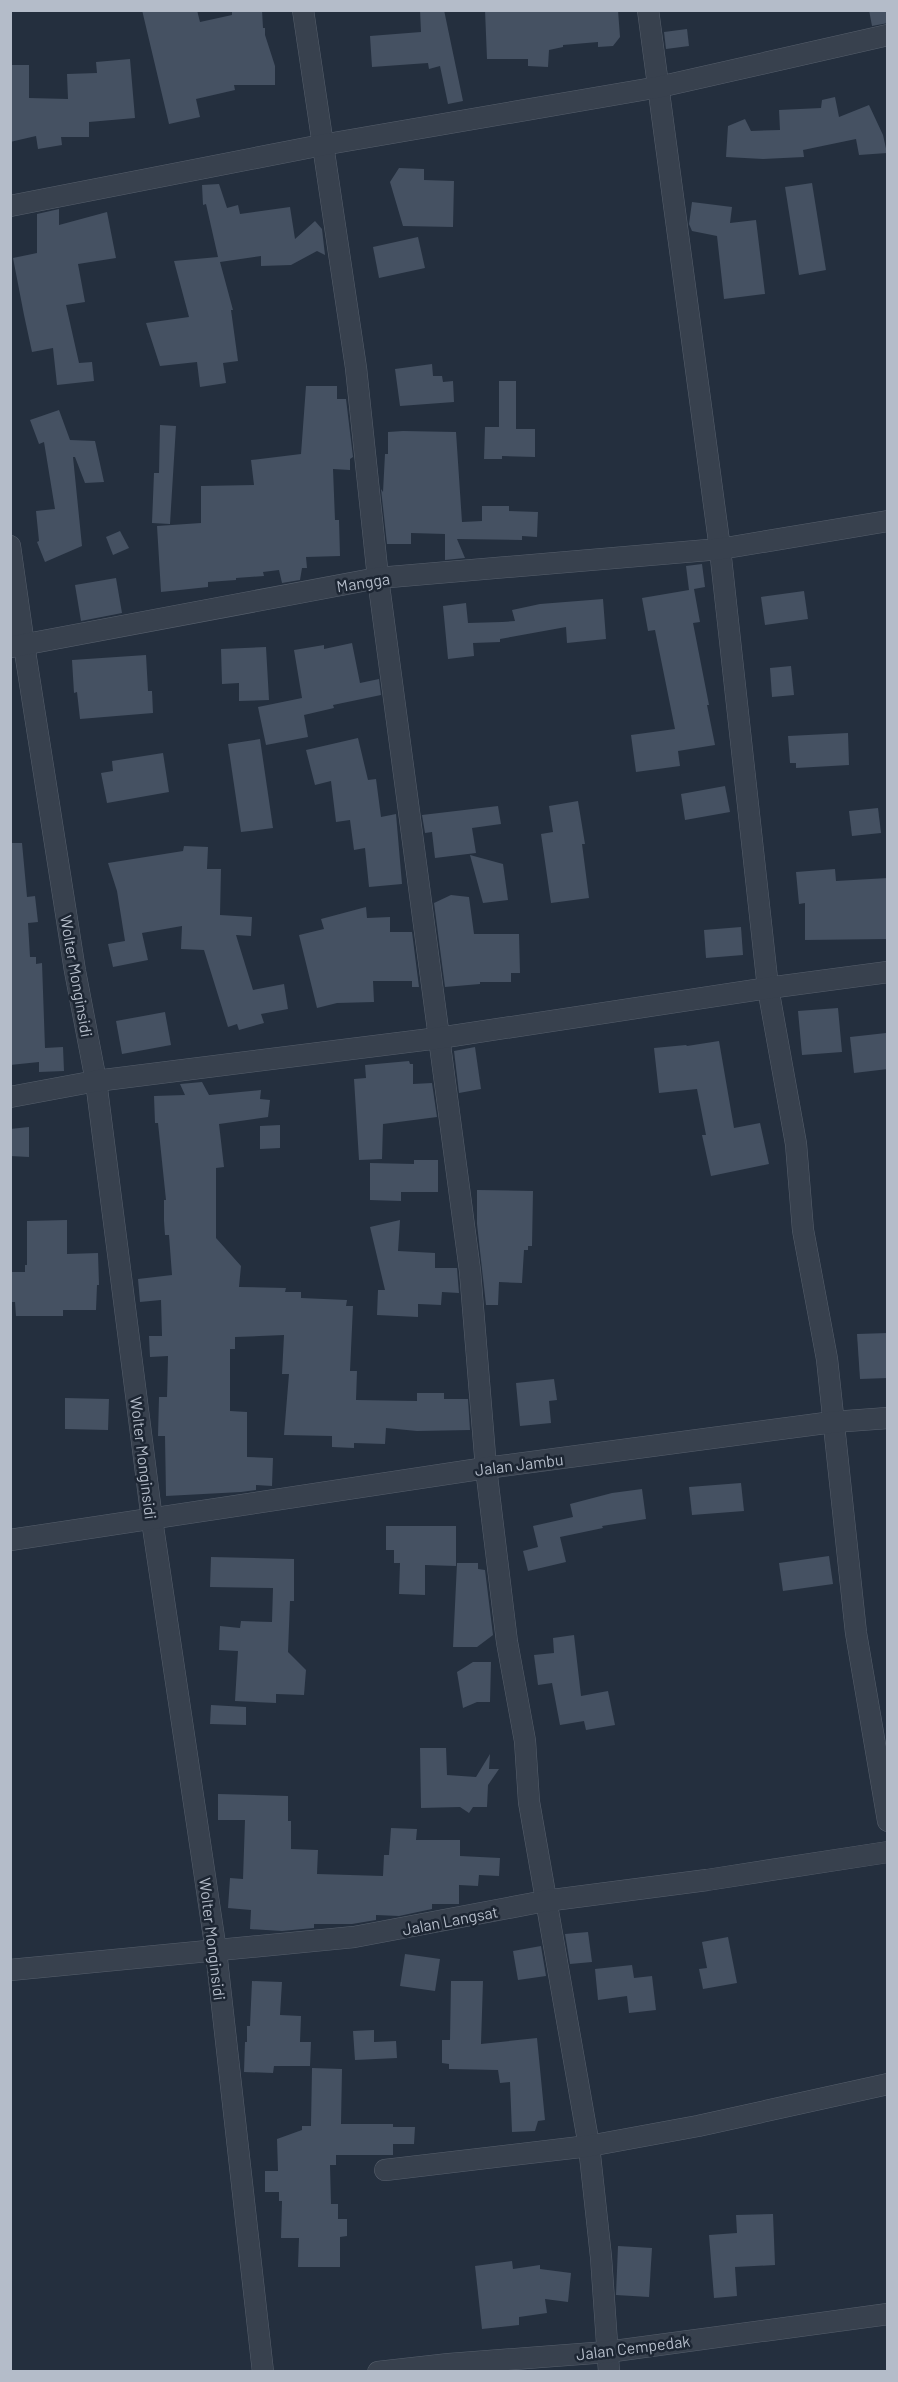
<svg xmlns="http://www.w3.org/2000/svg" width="898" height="2382" font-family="Barlow,sans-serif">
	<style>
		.building { fill: #455162 }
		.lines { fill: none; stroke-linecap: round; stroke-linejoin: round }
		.minor-casing { stroke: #565f6c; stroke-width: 22 }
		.minor { stroke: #38414e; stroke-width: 21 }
		.labels { text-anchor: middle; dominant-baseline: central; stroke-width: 5; stroke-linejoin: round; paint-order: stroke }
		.street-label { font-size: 16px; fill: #b4bcc9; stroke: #1d2633 }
	</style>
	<rect width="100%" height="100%" fill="#242f3e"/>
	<g class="building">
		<path d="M142 10H197L200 22 232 15V10H262L263 28H265V35L275 66V85H234L235 90 196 99 200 117 169 124Z"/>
		<path d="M420 10H444L463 101 448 104 440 66 429 69 428 63 372 67 370 36 421 32Z"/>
		<path d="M485 10H618L620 37 613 46 598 47V42L563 45V47L549 50 548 67 528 66V59H487Z"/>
		<path d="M869 10H888V23L872 26Z"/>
		<path d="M687 29 689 46 666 49 664 32Z"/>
		<path d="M130 59 135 118 89 122V137H61L62 145 38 149 36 136 10 142V65H29V98L68 99 67 74 97 73 96 62Z"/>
		<path d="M835 97 839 117 869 105 883 135 887 153 859 155 856 139 803 150 804 157 763 159 726 157 728 126 745 119 751 131 780 130 779 110 821 108 822 100Z"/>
		<path d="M399 168 424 169V180L454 181 453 227 403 226 390 182Z"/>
		<path d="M812 183 826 270 799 275 785 187Z"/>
		<path d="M219 184 227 208 238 205 240 214 290 207 295 239 315 221 322 229 325 255 317 251 291 265 261 266V256L220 262 233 310H231L238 361 223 363 226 383 200 387 197 362 160 366 146 323 189 317 174 261 218 257 206 204 203 205 202 185Z"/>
		<path d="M692 202 732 207 730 223 756 220 765 294 724 299 717 236 692 231 689 224Z"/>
		<path d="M59 209V225L107 212 116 258 78 264 85 302 66 305 79 363 92 362 94 381 57 385 53 348 32 352 24 315 13 258 37 253V214Z"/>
		<path d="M418 237 425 268 379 278 373 247Z"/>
		<path d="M432 364 433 376H442L443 382 453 381 454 402 400 406 395 369Z"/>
		<path d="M499 381H516V429H535V457L502 456V459H484L485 427H499Z"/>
		<path d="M306 386H337V399H346L353 457 350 459V470L333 469 335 520H339L340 556 306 557 307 568H302L300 580 282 583 279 570 263 572 264 576 236 578V580L208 582V587L161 592 157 526 201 523V486L254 485 251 460 301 454Z"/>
		<path d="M59 410 70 440 95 441 104 482 85 483 75 457H73L82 546 45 562 37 542 39 541 36 511 55 509 44 442 39 444 30 420Z"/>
		<path d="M160 425 176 426 170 524 152 523 154 473H159Z"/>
		<path d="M403 431 456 432 462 522 482 521V506H509V511L538 512 537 537 522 536V540L457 539 465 558 445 560V534L411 533V544H387L381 489 383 492 385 454H388V432Z"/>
		<path d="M120 531 129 548 113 555 106 537Z"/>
		<path d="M702 564 705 587 694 589 700 622 693 623 709 705H707L715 745 678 751 680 766 636 772 631 735 675 729 655 630 648 631 642 598 689 590 686 566Z"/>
		<path d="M116 578 122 613 81 621 75 585Z"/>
		<path d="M804 591 808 619 765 625 761 597Z"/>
		<path d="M603 599 606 639 567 643 566 627 500 639V642L473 643 474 656 448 659 443 606 466 603 468 623 502 622 515 621 512 610 540 604Z"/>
		<path d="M352 643 360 683 379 679 381 695 333 705 334 708 304 715 308 737 266 745 258 707 302 698 294 650 324 645V649Z"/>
		<path d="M266 647 269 700 239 701V683L222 684 221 649Z"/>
		<path d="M146 655 148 691H152L153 713 80 719 77 692 74 693 72 660Z"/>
		<path d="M791 666 794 695 772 697 770 668Z"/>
		<path d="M848 733 849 765 796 768V763H790L788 736Z"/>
		<path d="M358 738 368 780 376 779 381 817 396 814 402 884 369 887 365 848 354 850 350 820 336 822 331 781 315 785 306 750Z"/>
		<path d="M260 739 273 828 241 832 228 744Z"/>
		<path d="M163 753 169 792 107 803 101 773 113 771 112 761Z"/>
		<path d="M725 786 730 812 685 820 681 794Z"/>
		<path d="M578 801 585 844H582L589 898 551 903 541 834 553 832 549 806Z"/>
		<path d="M498 806 501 824 472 828 476 853 435 858 432 832 425 833 422 815Z"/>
		<path d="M878 808 881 833 852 836 849 811Z"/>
		<path d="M10 843H22L27 897 35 896 38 922 28 923 30 957H36V964L42 963 45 1048 63 1047 64 1071 39 1072V1062L10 1065Z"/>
		<path d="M184 846 208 847 207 869H221L220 915 252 917 251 936 236 935 253 990 284 984 288 1009 261 1014 264 1023 239 1030 237 1024 228 1027 204 950 181 949 182 926 142 933 148 960 113 967 108 944 125 941 117 891 108 863 183 851Z"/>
		<path d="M470 855 503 864 508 900 483 903Z"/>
		<path d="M835 869 836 881 888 878V939L805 940V903L799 904 796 872Z"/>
		<path d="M451 895 469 897 474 934H519L520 973H511V982H480V984L445 987 434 903Z"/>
		<path d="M366 907 367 918 390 917V932H412L419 987H412V981H373L374 1002 337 1003 317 1008 299 935 324 929 321 919Z"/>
		<path d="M741 927 743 955 706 958 704 930Z"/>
		<path d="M838 1008 842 1052 802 1055 798 1011Z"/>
		<path d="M165 1012 171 1045 122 1054 116 1021Z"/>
		<path d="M886 1033 888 1069 854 1073 850 1037Z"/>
		<path d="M719 1041 734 1128 760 1123 769 1164 711 1176 702 1135H706L697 1089 659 1093 654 1048 686 1045 687 1046Z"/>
		<path d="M475 1047 481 1089 459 1093 454 1051Z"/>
		<path d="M409 1061 410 1064H413V1084L432 1083 437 1117 383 1124 382 1159 359 1160 354 1079 366 1078 365 1065Z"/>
		<path d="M202 1082 209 1095 261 1090 260 1099 270 1100 268 1117 219 1124 224 1167 216 1168V1238L241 1266 239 1287 286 1288 285 1292H301V1298L347 1300 346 1306H353L350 1371H357L356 1400 417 1401V1393H444V1399H468L470 1430 417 1431 386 1428 385 1444 354 1443V1448L332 1447V1436L284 1435 289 1374H282L284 1335 235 1337V1349H230V1411L247 1412V1457L273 1458 272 1486 256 1485V1490L241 1492 166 1496 165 1436H158L159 1397H167L168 1356 150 1357 149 1336H162L161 1300 140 1302 138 1279 172 1275 169 1235H165L164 1221V1200H166L158 1123H155L154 1096 185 1095 180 1084Z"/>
		<path d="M280 1125V1148L260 1149V1126Z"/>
		<path d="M29 1127V1157L10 1156V1129Z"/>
		<path d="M414 1160H438V1192H401V1201L370 1200V1163L414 1164Z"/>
		<path d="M477 1190 533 1191 532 1246H528V1250H524L522 1283 499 1282 498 1305H486L477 1224Z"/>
		<path d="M67 1220V1254L98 1253 99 1285H97L96 1310H63V1316H16L15 1302H10V1272H25V1265H27V1221Z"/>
		<path d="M400 1220 398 1251 435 1253V1268H457L459 1293 442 1292 441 1305 418 1304V1317L377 1315 378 1290H385L370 1227Z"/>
		<path d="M888 1333V1378L860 1379 857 1334Z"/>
		<path d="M554 1379 557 1400 549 1401 551 1423 520 1426 516 1383Z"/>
		<path d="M65 1398 109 1399 108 1430 65 1429Z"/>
		<path d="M741 1483 744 1511 692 1515 689 1487Z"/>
		<path d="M642 1489 646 1519 602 1526 603 1528 560 1537 566 1562 528 1571 523 1551 538 1547 533 1526 573 1517 570 1504 612 1493Z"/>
		<path d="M386 1526H456V1566L425 1565V1595L399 1594 400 1563H394V1550H386Z"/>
		<path d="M829 1556 833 1584 783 1591 779 1563Z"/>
		<path d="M211 1557 294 1559V1601H290L288 1652 306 1670 304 1695 276 1694V1703L235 1701 238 1651 219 1650 220 1626 240 1628 241 1621 272 1622 273 1588 210 1587Z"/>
		<path d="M457 1563H478V1569L485 1570 493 1635 477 1647H453Z"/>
		<path d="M574 1635 581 1696 608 1691 615 1725 586 1730 584 1721 560 1725 552 1683 538 1685 534 1655 554 1653 553 1638Z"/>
		<path d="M473 1662H491L490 1702H477L463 1708 457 1672Z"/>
		<path d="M211 1705 246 1707V1725L210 1724Z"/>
		<path d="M420 1748H446L447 1775 476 1777 490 1754 489 1769H499L488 1785 487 1807H473L469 1813 460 1807 421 1808Z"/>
		<path d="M218 1794 288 1796V1821H291V1849L318 1850 317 1874 383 1876 384 1855H389L391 1828 417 1829 416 1840H460V1856L500 1858 499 1876 479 1875 478 1886 459 1885V1904H432V1909L399 1916 376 1915V1920L352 1924H314V1928L282 1931 250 1929 251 1910 228 1908 230 1878 243 1879 245 1820H218Z"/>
		<path d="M588 1932 592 1962 570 1964 565 1934Z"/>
		<path d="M728 1937 737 1983 703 1989 699 1969 707 1968 702 1942Z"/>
		<path d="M541 1946 546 1976 518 1980 513 1951Z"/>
		<path d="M405 1954 440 1959 435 1991 400 1986Z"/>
		<path d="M632 1965 634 1978 652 1976 656 2010 629 2013 627 1996 598 2000 595 1969Z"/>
		<path d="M252 1981 282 1982 280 2015 301 2016 300 2042H311L310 2066H274L273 2073 244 2072 245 2042H247V2026H250Z"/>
		<path d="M451 1981H483L481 2044 537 2038 545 2120 538 2121 535 2131 512 2132 510 2082 500 2083 498 2070 449 2069V2064L442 2063V2040H450Z"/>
		<path d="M374 2030V2042L396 2041 397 2058 355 2060 353 2031Z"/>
		<path d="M312 2068 342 2069 341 2124H393V2127H415L414 2144H393V2155H336V2165H330L331 2204H338V2219H347V2236L340 2237V2267H298L299 2238H281L282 2201H279V2192H265V2171H278L277 2139 302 2130V2126H311Z"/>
		<path d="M773 2214 775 2265 735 2267 737 2296 714 2298 709 2235 737 2233 736 2215Z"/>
		<path d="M618 2246 652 2248 649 2297 616 2295Z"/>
		<path d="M512 2261 513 2269 540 2265V2269L571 2273 568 2302 545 2299 547 2313 519 2317V2325L482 2329 475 2266Z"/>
	</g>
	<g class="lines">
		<g class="minor-casing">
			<g id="minor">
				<path d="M303 10 356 368 378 578 470 1271 486 1468 507 1642 525 1741 529 1802 589 2146 601 2257 609 2372"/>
				<path d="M648 10 720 549 768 988 796 1144 803 1230 827 1359 856 1633 888 1821"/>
				<path d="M10 206 322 145 659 87 888 35"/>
				<path d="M10 546 24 645 75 971 96 1081 152 1520 216 1951 263 2372"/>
				<path d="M11 647 378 578 720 549 888 521"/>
				<path d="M10 1097 96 1081 439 1038 768 988 888 972"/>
				<path d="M10 1540 486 1468 833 1422 888 1418"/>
				<path d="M10 1970 354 1937 545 1901 707 1880 888 1852"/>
				<path d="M385 2170 589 2146 698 2126 888 2084"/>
				<path d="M378 2372 449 2364 607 2352 888 2314"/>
			</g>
		</g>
		<use href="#minor" class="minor"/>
	</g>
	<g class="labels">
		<g class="street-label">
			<text transform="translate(363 582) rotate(-9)">Mangga</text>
			<text transform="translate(77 976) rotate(80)">Wolter Monginsidi</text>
			<text transform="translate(144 1458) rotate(83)">Wolter Monginsidi</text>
			<text transform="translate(519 1464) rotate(-7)">Jalan Jambu</text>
			<text transform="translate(450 1920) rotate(-11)">Jalan Langsat</text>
			<text transform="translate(213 1939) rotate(83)">Wolter Monginsidi</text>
			<text transform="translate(633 2347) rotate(-7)">Jalan Cempedak</text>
		</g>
	</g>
	<rect width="898" height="2382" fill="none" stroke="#b4bcc9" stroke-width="24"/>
</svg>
